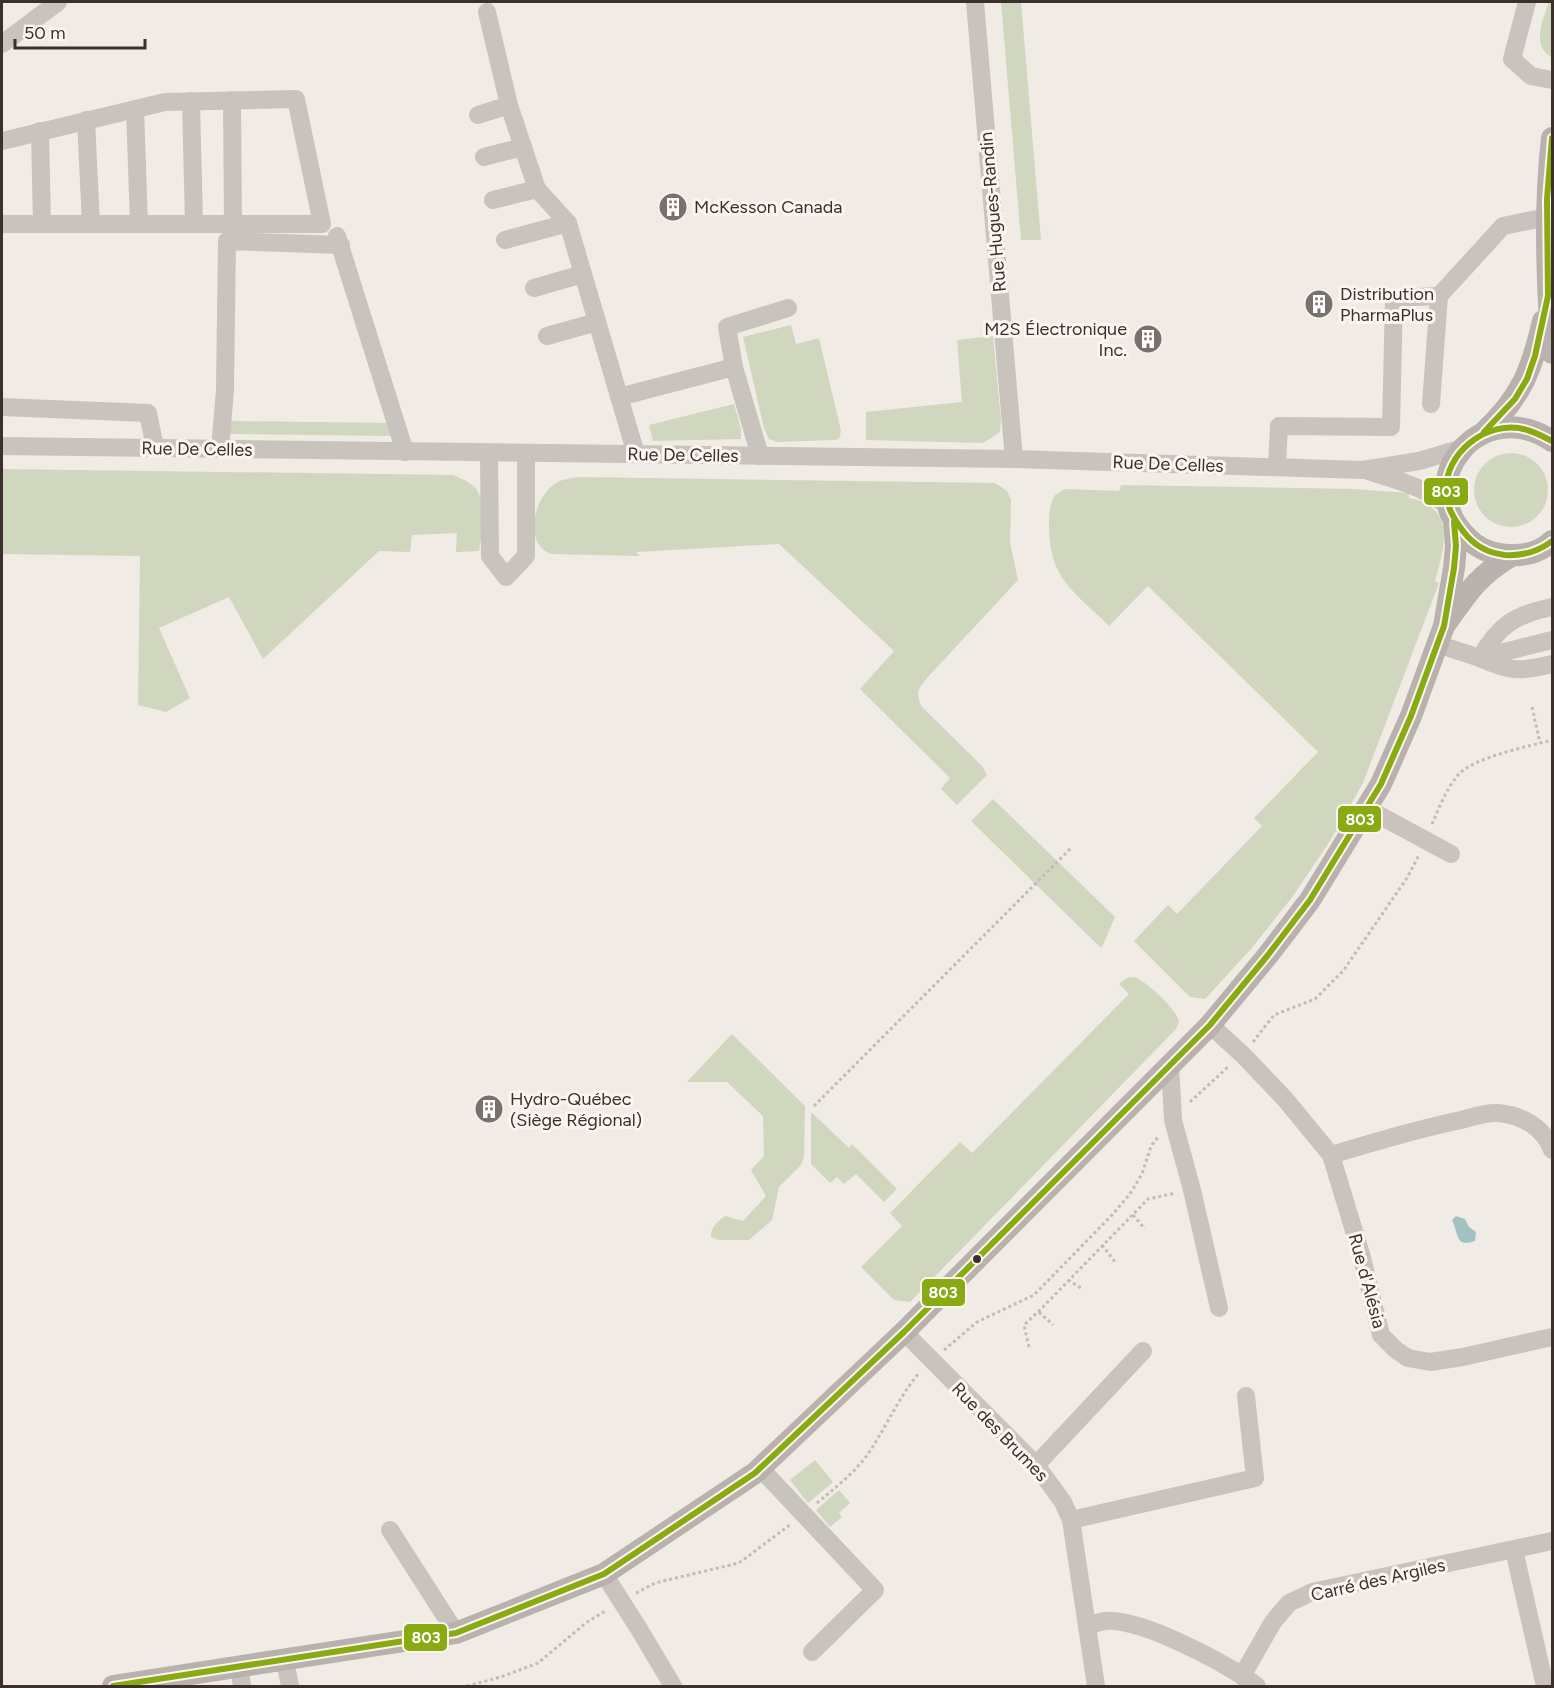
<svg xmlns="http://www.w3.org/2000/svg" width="1554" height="1688" font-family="Figtree,sans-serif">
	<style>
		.green { fill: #d1d6bf }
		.water { fill: #a1c2c1 }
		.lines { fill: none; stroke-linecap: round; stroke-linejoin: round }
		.path { stroke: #c2bbb6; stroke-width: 3; stroke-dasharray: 3 3; stroke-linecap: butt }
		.minor { stroke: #c9c3be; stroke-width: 18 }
		.major { stroke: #b8b1ad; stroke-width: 22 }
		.bus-1-casing { stroke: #fbf5ee; stroke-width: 10 }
		.bus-1 { stroke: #89aa12; stroke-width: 6 }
		.bus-dot { fill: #3b302b; stroke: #fbf5ee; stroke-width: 2 }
		.labels { text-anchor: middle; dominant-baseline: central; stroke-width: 6; stroke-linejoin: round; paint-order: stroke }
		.poi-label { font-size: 18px; fill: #3b302b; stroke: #fbf5ee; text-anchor: start }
		.street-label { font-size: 18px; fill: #3b302b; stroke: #fbf5ee }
		.line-badge { stroke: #fbf5ee; stroke-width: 2 }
		.badge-label { font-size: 16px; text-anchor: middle; font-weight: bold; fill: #fff }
	</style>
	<rect width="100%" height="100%" fill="#f0ebe5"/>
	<g class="green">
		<path d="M1001 2H1021L1041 240H1021Z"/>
		<path d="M1549 2H1552L1551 57C1531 44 1543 20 1549 2Z"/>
		<path d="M791 325 796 344 819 338 841 431 839 439 834 440 777 442 769 439 764 428 743 337Z"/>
		<path d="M993 336 1001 420 1000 432 983 443 866 440V412L962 402 957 340Z"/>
		<path d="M734 404 741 429V439L653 441 649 425Z"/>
		<path d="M230 421 393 423V436L229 434Z"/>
		<circle cx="1511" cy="490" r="37"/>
		<path d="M2 469 453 475C462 479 471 482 477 490 486 505 482 535 479 551L456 552 457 533 412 535 410 552 379 551 263 659 229 597 159 628 190 698 166 712 138 705 140 556 2 554Z"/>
		<path d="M580 477 995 483 1007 491 1011 500 1010 543 1018 580 927 678C918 689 915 694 922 707L982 766 987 775 957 805 941 789 950 778 860 689 894 651 779 544 636 552 640 556 551 554C523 543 534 500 553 485 561 479 570 478 580 477Z"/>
		<path d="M1121 485 1353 489 1409 493V498C1456 507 1445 546 1435 581L1439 583 1363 783 1330 841 1293 896 1251 949 1205 999 1190 997 1134 941 1168 905 1177 914 1262 826 1254 818 1318 752 1148 586 1109 626C1075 592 1049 579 1049 527 1049 515 1049 505 1055 495L1065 489 1119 491Z"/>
		<path d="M993 799 1115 917 1102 947H1100L971 821Z"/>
		<path d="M1134 977C1147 982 1177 1009 1179 1022L1176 1029 910 1302 894 1300 861 1267 902 1226 890 1213 960 1142 972 1153 1129 994 1119 984 1127 978Z"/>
		<path d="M732 1034 805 1106 804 1156 801 1165 779 1187 772 1220 749 1240H719L711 1237C711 1226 717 1222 725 1216L743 1221 766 1196 751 1170 764 1156 763 1116 727 1082H687Z"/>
		<path d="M811 1112 849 1148 852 1144 897 1189 884 1202 856 1174 844 1184 837 1177 830 1183 811 1164Z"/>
		<path d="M815 1460 833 1482 808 1503 790 1480Z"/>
		<path d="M839 1490 850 1503 839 1513 842 1517 830 1527 816 1510Z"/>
	</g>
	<path class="water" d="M1456 1216 1465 1219 1469 1227 1476 1232 1475 1241C1455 1248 1459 1234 1452 1220Z"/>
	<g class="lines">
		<g class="path">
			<path d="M1532 707 1540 743"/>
			<path d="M1432 824C1439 808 1447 787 1459 774 1475 757 1530 746 1552 740"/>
			<path d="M1253 1042 1274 1015 1315 999 1343 971 1407 878 1419 855"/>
			<path d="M1190 1102 1229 1066"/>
			<path d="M814 1106 1071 848"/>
			<path d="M1133 1215 1145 1229"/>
			<path d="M1102 1245 1115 1262"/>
			<path d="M1068 1280 1081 1288"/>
			<path d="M1039 1312 1053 1325"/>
			<path d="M1029 1347 1024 1325 1039 1311 1148 1199 1176 1193"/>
			<path d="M944 1350 977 1322 1034 1295 1112 1215 1130 1194 1142 1174 1151 1146 1159 1136"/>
			<path d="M817 1503C836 1487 856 1472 870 1451 887 1425 899 1397 919 1373"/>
			<path d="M636 1593 655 1583 739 1563 791 1524"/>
			<path d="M467 1686 501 1677 538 1663 587 1622 607 1610"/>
		</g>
		<g class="minor">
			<path d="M975 2 1014 459"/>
			<path d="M1527 2 1512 59 1531 76 1552 80"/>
			<path d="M487 12 509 105"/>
			<path d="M2 44 58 2"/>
			<path d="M232 100 233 224"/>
			<path d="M191 101 194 224"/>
			<path d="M135 109 139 224"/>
			<path d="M478 115 509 105 537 189 568 223 636 454"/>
			<path d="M86 120 91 224"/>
			<path d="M40 131 42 224"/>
			<path d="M2 141 165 102 296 99 322 224H2"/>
			<path d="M484 157 523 147"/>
			<path d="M493 200 537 189"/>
			<path d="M337 236 405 452"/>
			<path d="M505 240 568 223"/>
			<path d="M534 288 583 274"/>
			<path d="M547 336 597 322"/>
			<path d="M734 367 760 456"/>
			<path d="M619 397 734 367 727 327 788 308"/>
			<path d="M1431 404 1439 296 1503 226 1547 217"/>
			<path d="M2 407 148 413 155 448"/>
			<path d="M2 446 1014 459 1363 470 1419 461 1463 448"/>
			<path d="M220 449 225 390 227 241 341 245"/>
			<path d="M489 452 490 556 506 577 526 556V453"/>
			<path d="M1277 467 1279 426 1391 427 1394 298 1439 296"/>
			<path d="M1368 471C1398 481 1423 486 1448 506"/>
			<path d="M1437 644 1480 658C1499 625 1514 615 1552 607"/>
			<path d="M1480 658C1511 672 1520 672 1552 664"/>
			<path d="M1480 658 1552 640"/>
			<path d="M1366 808 1451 854"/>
			<path d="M1210 1025 1243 1055 1285 1099 1331 1155 1361 1254 1381 1335 1396 1350 1408 1358 1430 1362 1463 1357 1552 1337"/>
			<path d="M1170 1064 1173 1120 1192 1190 1219 1308"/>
			<path d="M1331 1155C1374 1142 1417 1129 1461 1120 1472 1117 1486 1112 1498 1113 1521 1115 1544 1127 1552 1150"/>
			<path d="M904 1332 1036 1465 1063 1502 1071 1520 1096 1686"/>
			<path d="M1036 1465 1143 1351"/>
			<path d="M760 1468 875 1590 812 1652"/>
			<path d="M1071 1520 1255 1478 1246 1396"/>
			<path d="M390 1530 456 1633"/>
			<path d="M1514 1550 1545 1686"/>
			<path d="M604 1574 639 1629 673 1686"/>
			<path d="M1087 1626C1093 1624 1099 1622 1105 1621 1142 1618 1227 1664 1257 1686"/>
			<path d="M285 1661 290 1686"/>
			<path d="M239 1666 242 1686"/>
			<path d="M1242 1676 1273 1622 1289 1603 1312 1592 1552 1541"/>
		</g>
		<g class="major">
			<path d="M1552 138C1544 209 1547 281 1552 353"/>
			<path d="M1484 432C1521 398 1532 369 1543 321"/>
			<path d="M1552 441C1480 393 1409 483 1468 538 1476 547 1489 553 1500 554 1519 557 1538 554 1552 541"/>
			<path d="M1447 622C1468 592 1479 575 1511 556"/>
			<path d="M113 1686 456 1633 604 1574 755 1473 904 1332 1210 1025 1268 955 1310 900 1381 784 1411 716 1444 626 1454 568 1456 546 1454 522"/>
		</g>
		<g class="bus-1-casing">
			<g id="bus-1">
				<path d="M1484 432 1515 399 1527 379 1535 356 1548 296 1547 199 1552 138"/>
				<path d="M1552 441C1544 437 1535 432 1527 430 1488 418 1443 453 1446 494 1448 509 1454 519 1463 531 1474 546 1487 553 1505 555 1523 556 1538 552 1552 541"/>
				<path d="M113 1686 456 1633 604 1574 755 1473 904 1332 1210 1025 1268 955 1310 900 1381 784 1411 716 1444 626 1454 568 1456 546 1454 522"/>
			</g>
		</g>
		<use href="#bus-1" class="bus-1"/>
	</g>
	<defs>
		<g id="building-disc" transform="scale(1.5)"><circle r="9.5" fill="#7a716c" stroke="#fbf5ee"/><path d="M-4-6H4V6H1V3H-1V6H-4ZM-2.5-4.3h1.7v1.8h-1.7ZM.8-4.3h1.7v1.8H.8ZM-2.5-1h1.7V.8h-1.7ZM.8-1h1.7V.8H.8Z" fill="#fff"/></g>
	</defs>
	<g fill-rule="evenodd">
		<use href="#building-disc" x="673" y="207"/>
		<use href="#building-disc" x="1319" y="304"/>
		<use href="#building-disc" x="1148" y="339"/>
		<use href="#building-disc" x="489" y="1109"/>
	</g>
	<circle class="bus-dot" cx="977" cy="1259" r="5"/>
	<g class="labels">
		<g class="poi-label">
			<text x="694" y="207">McKesson Canada</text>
			<text x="1340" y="294">Distribution<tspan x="1340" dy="21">PharmaPlus</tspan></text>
			<text x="1127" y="329" text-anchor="end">M2S Électronique<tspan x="1127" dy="21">Inc.</tspan></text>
			<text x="510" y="1099">Hydro-Québec<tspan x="510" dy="21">(Siège Régional)</tspan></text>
		</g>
		<g class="street-label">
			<text transform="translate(993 212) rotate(-95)">Rue Hugues-Randin</text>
			<text transform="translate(197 449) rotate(1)">Rue De Celles</text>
			<text transform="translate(683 455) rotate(1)">Rue De Celles</text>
			<text transform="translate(1168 464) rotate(2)">Rue De Celles</text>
			<text transform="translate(1367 1281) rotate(75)">Rue d'Alésia</text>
			<text transform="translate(1000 1432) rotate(46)">Rue des Brumes</text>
			<text transform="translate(1378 1580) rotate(-13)">Carré des Argiles</text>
		</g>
	</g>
	<g class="line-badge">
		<rect x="1423" y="477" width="46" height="29" rx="6" fill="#89aa12"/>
		<rect x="1337" y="805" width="45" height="28" rx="6" fill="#89aa12"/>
		<rect x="921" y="1278" width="45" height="29" rx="6" fill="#89aa12"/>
		<rect x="403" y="1623" width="45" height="29" rx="6" fill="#89aa12"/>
	</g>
	<g class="badge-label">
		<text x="1446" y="497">803</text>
		<text x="1360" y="825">803</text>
		<text x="943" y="1298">803</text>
		<text x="426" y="1643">803</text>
	</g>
	<rect width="1554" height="1688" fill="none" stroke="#3b302b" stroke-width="6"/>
	<path d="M15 39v9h130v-9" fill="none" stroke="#3b302b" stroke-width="3"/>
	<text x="24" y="39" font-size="18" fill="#3b302b" stroke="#fbf5ee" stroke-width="4.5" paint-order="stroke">50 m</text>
</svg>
